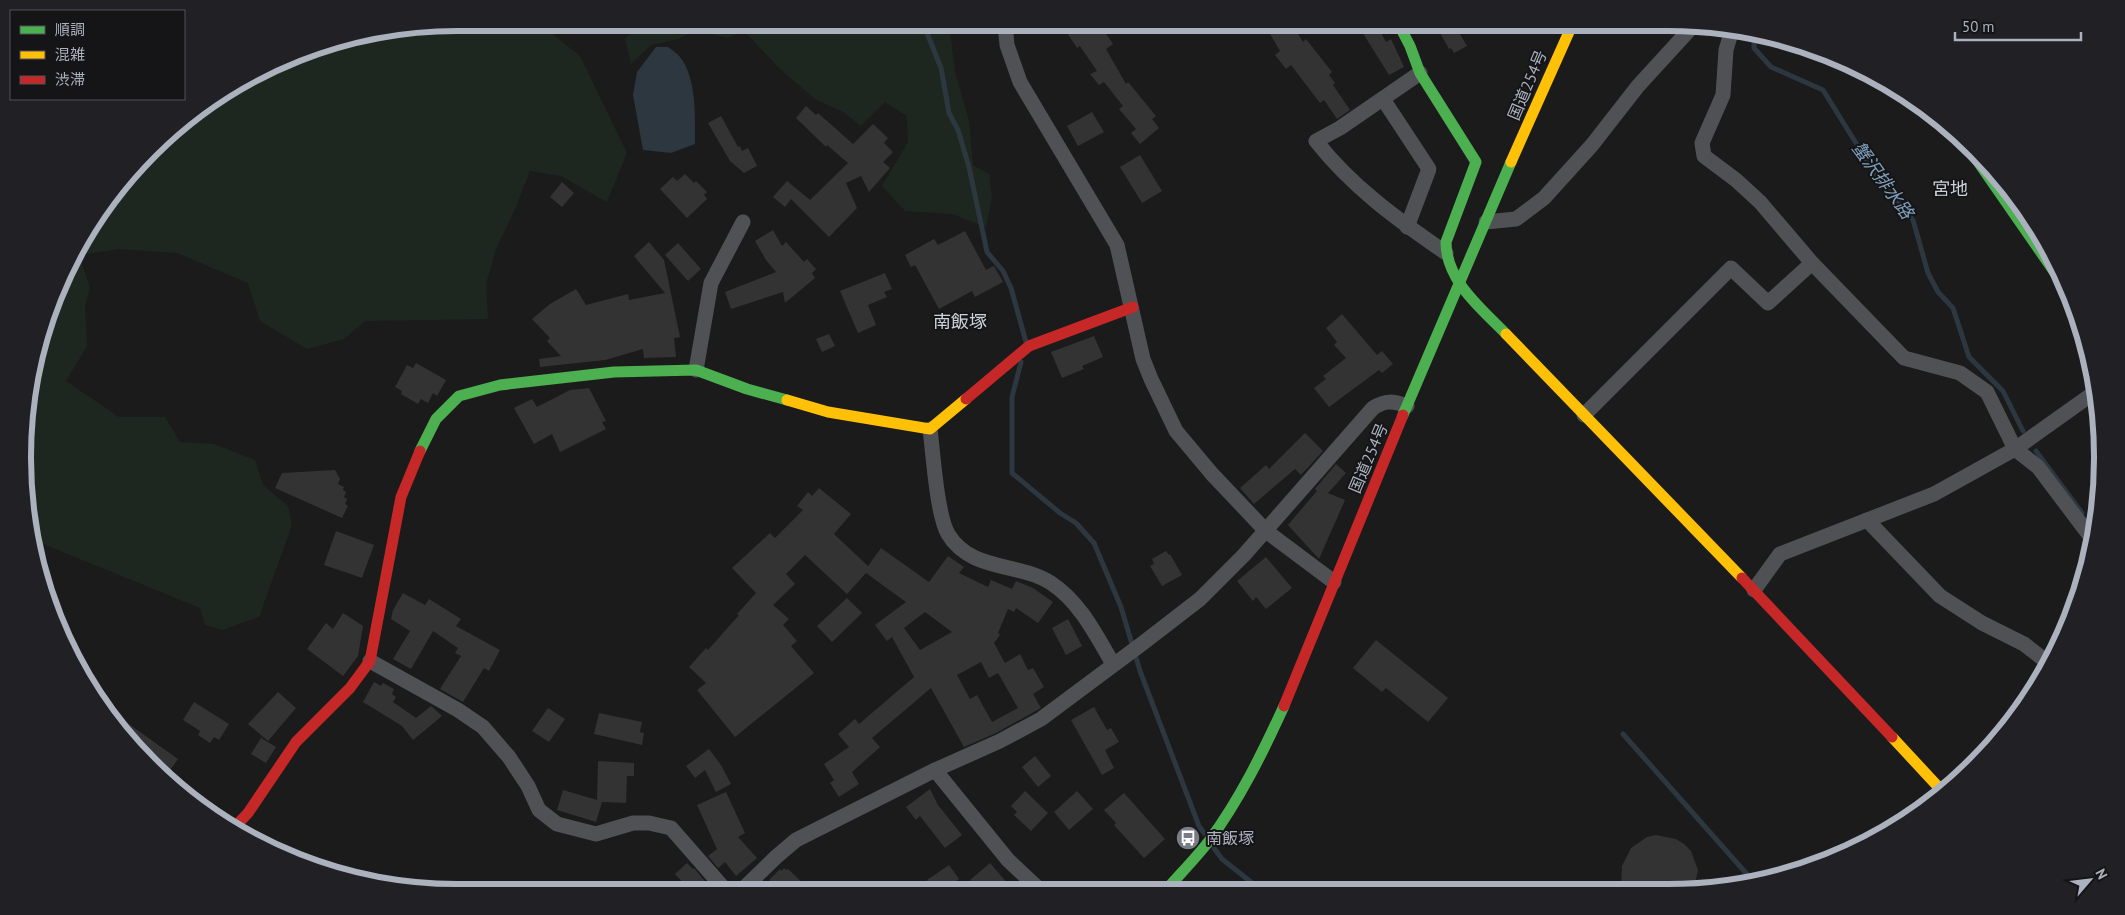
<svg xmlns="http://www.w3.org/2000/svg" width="2125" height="915" font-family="'PT Sans','Noto Sans JP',sans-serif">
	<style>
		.green { fill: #1e271f }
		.water { fill: #2c373f }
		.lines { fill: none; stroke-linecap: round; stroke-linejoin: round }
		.stream { stroke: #2c373f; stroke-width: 5 }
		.building { fill: #333334; fill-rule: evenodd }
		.street { stroke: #4f5155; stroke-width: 15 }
		.fast { stroke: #4caf50; stroke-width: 11 }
		.slow { stroke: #ffc107; stroke-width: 11 }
		.jam { stroke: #c62828; stroke-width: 11 }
		.labels { text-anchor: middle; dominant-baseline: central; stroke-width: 4; stroke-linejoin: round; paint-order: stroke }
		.street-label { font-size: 16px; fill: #acb1be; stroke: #151518 }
		.poi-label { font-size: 16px; fill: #acb1be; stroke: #151518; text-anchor: start }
		.water-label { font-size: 18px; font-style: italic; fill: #80a1bb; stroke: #151518 }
		.neighbourhood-label { font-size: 18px; fill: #cdd1d9; stroke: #151518 }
		.rim { fill: none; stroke: #acb1be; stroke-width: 6 }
	</style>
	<rect width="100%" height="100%" fill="#1b1b1c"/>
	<g class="green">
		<path d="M458 23H539L580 56 627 153 607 202 561 176 530 171 515 209 496 249 486 284 488 319 365 321 344 339 307 349 260 321 248 283 177 253 119 249 79 255 90 288 85 306 87 346 66 381 119 417H165L180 442 214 444 255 460 263 485 288 506 292 525 259 617 222 630 205 625 200 608 31 539 23 457 31 373 81 240 171 130 240 81 317 46Z"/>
		<path d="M647 23H949L955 72 969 121 973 165 989 174 992 198 986 227 952 214 905 211 882 186 908 142 907 116 885 102 861 126 843 112 815 99 781 70 744 31 727 38 697 30 678 39 651 45 631 64 625 38Z"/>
	</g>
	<path class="water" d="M656 47H668C672 50 677 53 680 57 697 78 695 119 695 144L671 153 643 150 633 95 637 72Z"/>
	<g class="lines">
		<g class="stream">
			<path d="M923 23 941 68 949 113 958 130 969 167 987 252 1003 271 1011 288 1026 342"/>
			<path d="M1754 37V48L1771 67 1823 90 1874 172 1913 220 1928 273 1938 292 1953 308 1969 357 2003 391 2023 431"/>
			<path d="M1021 362 1012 397V473L1060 513 1076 523 1094 543 1121 607 1140 671 1199 826 1204 833"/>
			<path d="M2036 451 2082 513"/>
			<path d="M1623 734 1753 881"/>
			<path d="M1214 848 1222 859 1261 890"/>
		</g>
	</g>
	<g class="building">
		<path d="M1060 22H1098L1113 44 1106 49 1126 84 1128 82 1156 116 1152 119 1159 128 1140 144 1131 133 1136 129 1119 109 1123 106 1104 82 1099 85 1090 74 1097 71 1080 46 1077 48Z"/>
		<path d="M1263 22H1291L1303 42 1306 39 1332 72 1329 75 1335 83 1333 85 1350 110 1337 119 1324 100 1320 103 1291 65 1286 69 1275 55 1280 51Z"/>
		<path d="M1356 22H1375L1386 42 1391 39 1404 67 1389 75Z"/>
		<path d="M1434 22H1453L1467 46 1454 53 1451 48 1449 49Z"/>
		<path d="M806 106 816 115 818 113 853 144 873 124 888 138 884 143 893 152 883 162 890 168 869 192 861 176 846 183 857 208 829 237 791 199 785 207 773 197 787 181 810 200 848 163 827 145 826 147 796 118Z"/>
		<path d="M1092 112 1104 132 1078 146 1067 126Z"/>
		<path d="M721 116 738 147 740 146 742 151 748 148 757 166 744 173 730 161 708 123Z"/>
		<path d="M1140 155 1162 191 1142 203 1120 167Z"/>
		<path d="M685 174 694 183 696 181 707 192 704 195 707 199 687 218 660 189 673 177 677 181Z"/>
		<path d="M562 182 574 193 562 207 550 197Z"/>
		<path d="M773 230 782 246 786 242 804 262 807 259 816 269 812 273 815 278 785 303 783 292 731 309 725 292 776 272 766 260 755 241Z"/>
		<path d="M965 231 986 270 994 266 1003 282 975 297 972 291 939 309 915 265 911 267 905 255 934 239 938 245Z"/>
		<path d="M649 242 664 260 680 337 674 338 676 357 644 358 643 349 605 360 540 367 539 359 561 356 547 341 550 338 532 319 550 304 576 289 586 305 628 294 629 300 665 293 634 256Z"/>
		<path d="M678 243 701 269 688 281 665 255Z"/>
		<path d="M885 273 892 289 884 292 887 297 868 305 876 325 858 333 840 291Z"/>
		<path d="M1342 314 1377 355 1382 351 1393 364 1382 373 1379 370 1329 407 1314 388 1326 379 1323 376 1346 358 1334 345 1337 342 1326 328Z"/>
		<path d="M829 334 835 346 822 352 816 339Z"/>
		<path d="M1094 336 1103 357 1082 366 1084 369 1062 378 1051 352Z"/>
		<path d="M416 363 446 380 437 396 433 393 428 403 421 399 418 404 401 394 402 391 395 387 407 365 413 368Z"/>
		<path d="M589 388 606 421 602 422 606 429 560 452 552 434 534 444 514 408 532 399 537 407 570 390Z"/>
		<path d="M1305 433 1323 451 1301 475 1295 469 1254 504 1240 488 1266 465 1269 469Z"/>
		<path d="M1336 464 1346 473 1328 493 1345 500 1319 559 1288 525 1317 491 1315 489Z"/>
		<path d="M335 470 340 479 338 484 344 487 343 490 346 492 344 497 347 499 345 504 348 506 342 518 275 488 282 473Z"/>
		<path d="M819 488 851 514 834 534 868 566 881 548 929 582 948 556 964 567 959 573 988 587 991 580 1012 589 1016 581 1033 588 1053 602 1038 623 1016 608 1014 612 1008 609 998 633 1000 635 994 643 1005 663 1020 654 1028 670 1033 668 1044 687 1033 694 1041 708 996 733 964 747 931 688 872 738 880 747 852 772 859 784 839 797 830 783 834 780 824 764 849 747 838 734 855 719 859 724 914 677 892 637 887 641 875 625 906 602 866 573 847 594 805 555 786 574 795 584 773 605 789 619 783 625 797 641 791 646 814 673 735 737 697 690 706 683 689 667 706 648 708 650 739 615 737 614 756 593 732 568 770 533 775 538 803 510 797 506 808 492 812 496ZM925 612 952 632 920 650 904 628ZM981 662 989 678 998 673 1018 708 992 722 977 695 970 699 957 675Z"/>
		<path d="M336 531 374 545 362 578 324 565Z"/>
		<path d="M1166 551 1169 555 1170 554 1182 575 1162 586 1150 566 1154 564 1152 559Z"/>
		<path d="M1266 557 1292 588 1266 609 1256 597 1253 601 1237 581Z"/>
		<path d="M403 593 425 605 429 599 461 619 456 626 500 650 489 671 484 668 463 702 440 689 461 656 455 653 458 648 433 631 411 669 393 659 410 631 391 619 393 610Z"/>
		<path d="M847 598 862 613 832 642 817 626Z"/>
		<path d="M343 613 363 626 358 656 343 676 307 649 326 623 333 629Z"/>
		<path d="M1068 619 1082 646 1066 655 1052 628Z"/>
		<path d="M1376 640 1448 698 1428 722 1386 688 1382 692 1353 668Z"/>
		<path d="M374 682 381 686 383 683 394 689 392 694 396 697 393 702 416 718 431 706 442 716 413 740 402 726 363 702Z"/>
		<path d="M278 692 296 708 268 741 248 724Z"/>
		<path d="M194 702 229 724 219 740 214 737 210 743 198 735 200 731 183 720Z"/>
		<path d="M1094 707 1107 730 1111 728 1119 742 1105 750 1114 768 1102 775 1071 720Z"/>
		<path d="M548 708 565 719 549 742 532 731Z"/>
		<path d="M599 713 642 722 640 732 644 733 642 745 594 734Z"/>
		<path d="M126 722 178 759 166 776 159 771 122 726Z"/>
		<path d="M261 738 276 747 266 763 251 754Z"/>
		<path d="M709 749 721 765 731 784 716 792 705 770 695 778 686 766Z"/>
		<path d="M1035 756 1051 776 1038 787 1022 767Z"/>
		<path d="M598 761 634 763V776H627L626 803 602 802 596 822 557 810 563 790 597 800Z"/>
		<path d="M930 789 938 805 962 835 945 848 920 816 916 820 906 807Z"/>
		<path d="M1025 791 1048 813 1031 831 1014 815 1017 812 1011 806Z"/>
		<path d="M1077 791 1093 809 1069 830 1054 812Z"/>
		<path d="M726 792 745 833 738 837 757 858 736 876 725 862 718 868 708 856 717 849 697 805Z"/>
		<path d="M1124 793 1165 839 1144 858 1114 825 1116 823 1104 810Z"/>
		<path d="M1656 835 1676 839 1684 844 1691 851 1698 870 1694 889H1621L1622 866 1631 848 1647 837Z"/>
		<path d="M687 863 693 869 694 868 708 885 700 892H692L675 874Z"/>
		<path d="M990 863 1014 891H980L970 880Z"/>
		<path d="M949 865 959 879 942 891H935L927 880Z"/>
		<path d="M784 868 786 870 788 869 811 891 780 892 769 880 780 869 781 871Z"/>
	</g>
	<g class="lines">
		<g class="street">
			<path d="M1005 23 1007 45 1020 82 1117 245 1143 359 1151 379 1176 431 1212 474 1266 531 1334 582"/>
			<path d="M1731 33 1726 50 1723 95 1702 143 1704 156 1736 180 1760 202 1812 263 1904 358 1960 373 1987 392 2015 449 2038 467 2093 540"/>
			<path d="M1420 73 1340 128 1316 141C1352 187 1398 220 1446 253"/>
			<path d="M1383 99 1429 169 1407 227"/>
			<path d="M1486 222 1516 219 1544 198 1592 145 1638 86 1692 27"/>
			<path d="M696 370 711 283 743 222"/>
			<path d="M1584 415 1731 268 1768 303 1812 263"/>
			<path d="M930 429C933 453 937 515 948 534 971 572 1018 562 1051 583 1080 602 1096 635 1113 664"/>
			<path d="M1867 520 1940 596 1982 623 2024 644 2047 662"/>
			<path d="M1754 590 1780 554 1934 494 2015 449 2095 392"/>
			<path d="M370 661 458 710 483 727 509 757 528 786 539 810 557 824 596 834 633 823H649L671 828 727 892"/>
			<path d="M935 770 1008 860 1041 891"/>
			<path d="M740 892 776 857 796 840 935 770 1000 741 1041 719 1143 643 1200 599 1244 555 1373 408C1385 400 1393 401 1407 406"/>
		</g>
		<g class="fast">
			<path d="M1398 23 1410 46 1420 73 1476 162 1446 242C1446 281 1481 308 1506 334"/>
			<path d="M1963 140 2067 290"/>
			<path d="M1403 415 1511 162"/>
			<path d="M420 451 436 419 459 396 500 385 614 372 696 370 747 389 787 400"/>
			<path d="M1166 890C1180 874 1196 858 1209 841 1240 799 1263 752 1284 706"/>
		</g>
		<g class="slow">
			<path d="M1511 162 1573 23"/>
			<path d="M1506 334 1742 578"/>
			<path d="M787 400 828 412 930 429 966 399"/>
			<path d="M1892 737 1943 792"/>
		</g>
		<g class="jam">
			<path d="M966 399 1029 346 1133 307"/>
			<path d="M1742 578 1892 737"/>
			<path d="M1284 706 1403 415"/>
			<path d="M233 829 248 813 296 742 350 688 370 661 401 497 420 451"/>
		</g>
	</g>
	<defs>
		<g id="bus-disc" transform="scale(1.25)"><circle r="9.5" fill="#797c85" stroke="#151518"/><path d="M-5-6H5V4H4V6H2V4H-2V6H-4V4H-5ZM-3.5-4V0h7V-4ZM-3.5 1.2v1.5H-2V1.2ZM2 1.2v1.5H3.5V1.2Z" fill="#fff"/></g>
	</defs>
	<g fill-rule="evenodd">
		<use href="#bus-disc" x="1188" y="838"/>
	</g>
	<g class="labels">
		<g class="street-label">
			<text transform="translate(1527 85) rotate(-67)">国道254号</text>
			<text transform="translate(1368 458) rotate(-67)">国道254号</text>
		</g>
		<g class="poi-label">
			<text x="1206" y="838">南飯塚</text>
		</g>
		<g class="water-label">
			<text transform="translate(1883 180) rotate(54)">蟹沢排水路</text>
		</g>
		<g class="neighbourhood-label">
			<text x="1950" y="188">宮地</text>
			<text x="960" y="321">南飯塚</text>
		</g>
	</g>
	<path d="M0 0H2125V915H0ZM457 31H1668A426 426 0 0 1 2094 457V458A426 426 0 0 1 1668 884H457A426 426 0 0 1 31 458V457A426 426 0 0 1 457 31Z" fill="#212125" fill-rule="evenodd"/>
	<path class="rim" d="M457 31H1668A426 426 0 0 1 2094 457V458A426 426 0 0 1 1668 884H457A426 426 0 0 1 31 458V457A426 426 0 0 1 457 31Z"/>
	<rect x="10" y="10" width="175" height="90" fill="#151518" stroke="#51535a"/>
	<rect x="20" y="26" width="25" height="8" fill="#4caf50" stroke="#51535a"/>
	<text x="55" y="35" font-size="15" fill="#acb1be">順調</text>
	<rect x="20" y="51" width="25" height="8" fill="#ffc107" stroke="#51535a"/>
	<text x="55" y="60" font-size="15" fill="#acb1be">混雑</text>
	<rect x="20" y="76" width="25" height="8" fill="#c62828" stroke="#51535a"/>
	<text x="55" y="85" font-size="15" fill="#acb1be">渋滞</text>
	<g transform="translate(2090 880) rotate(62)" stroke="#151518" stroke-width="4" paint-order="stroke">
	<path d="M0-4L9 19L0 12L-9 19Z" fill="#acb1be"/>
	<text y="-8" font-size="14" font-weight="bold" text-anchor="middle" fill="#acb1be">N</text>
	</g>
	<path d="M1955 32v8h126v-8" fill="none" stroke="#acb1be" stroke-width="2.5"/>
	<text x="1962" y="32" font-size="15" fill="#acb1be" stroke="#151518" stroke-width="4" paint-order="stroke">50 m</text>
</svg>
